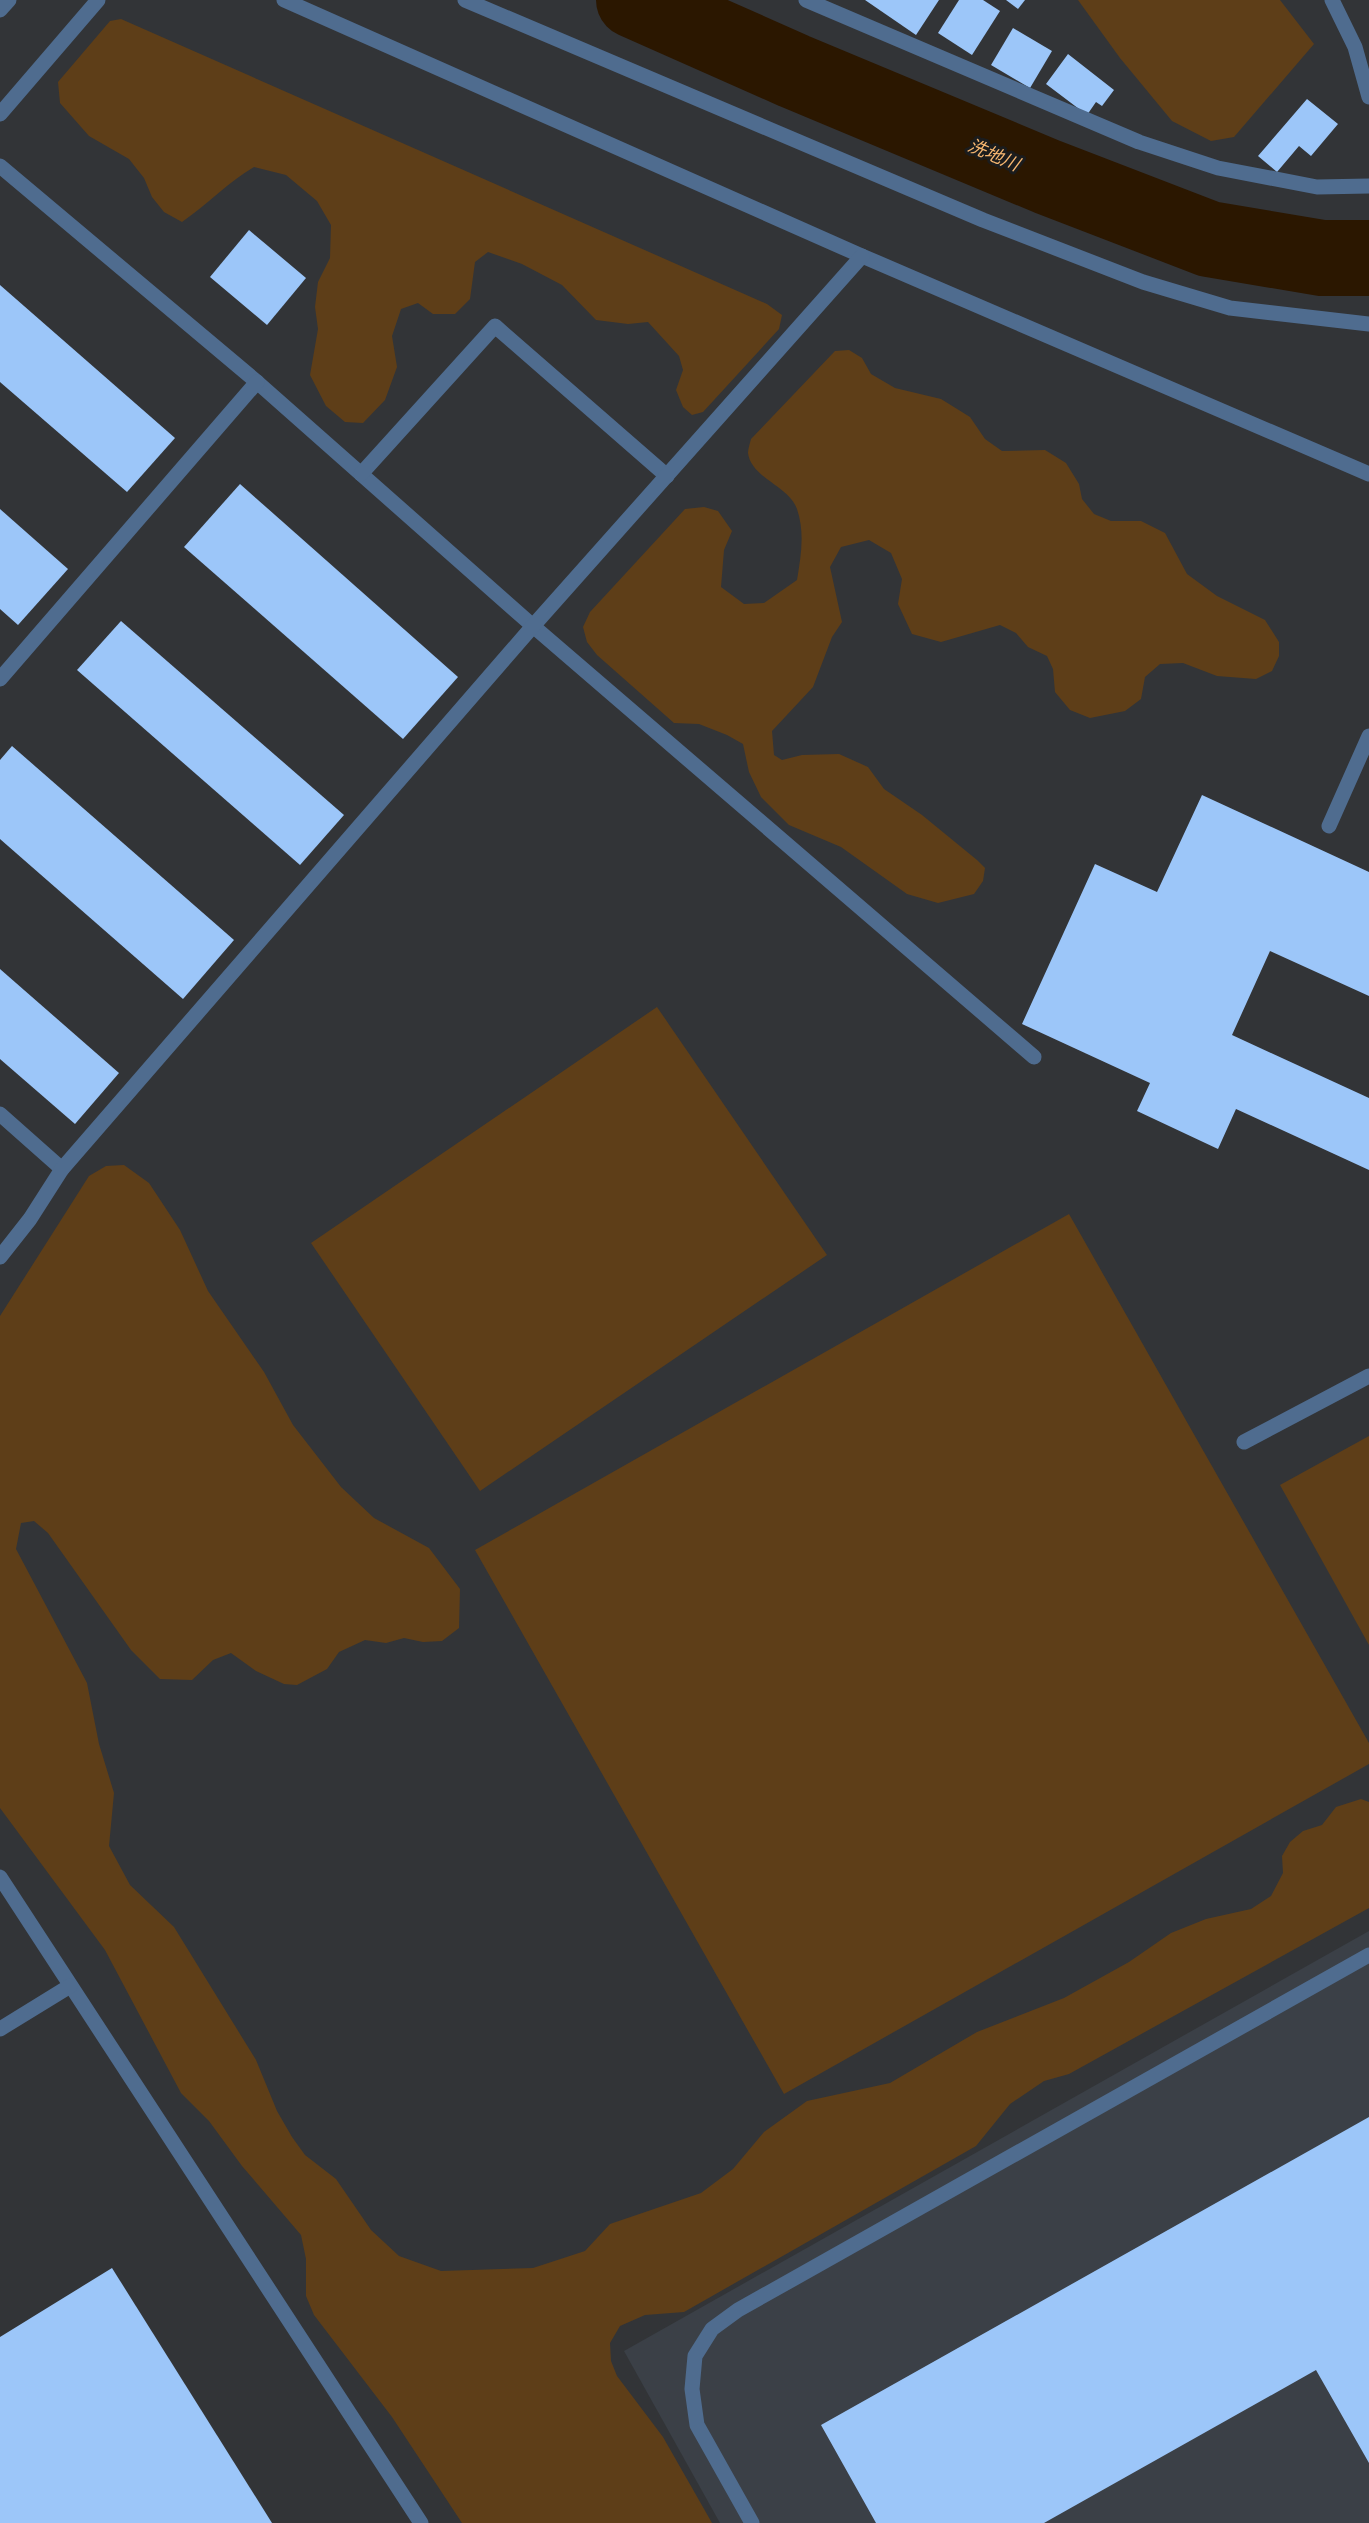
<svg xmlns="http://www.w3.org/2000/svg" width="1369" height="2523" font-family="Lato,'Noto Sans JP',sans-serif">
	<style>
		.built { fill: #3b4047 }
		.green { fill: #5e3e18 }
		.lines { fill: none; stroke-linecap: round; stroke-linejoin: round }
		.river { stroke: #2b1700; stroke-width: 76 }
		.building { fill: #9cc6f9 }
		.minor { stroke: #4f6c8f; stroke-width: 15 }
		.labels { text-anchor: middle; dominant-baseline: central; stroke-width: 6; stroke-linejoin: round; paint-order: stroke }
		.water-label { font-size: 18px; font-style: italic; fill: #f7b770; stroke: #1b1c1d }
	</style>
	<rect width="100%" height="100%" fill="#323437"/>
	<path class="built" d="M1369 1931V2523H720L624 2351Z"/>
	<g class="green">
		<path d="M1078 0H1280L1314 44 1234 137 1211 141 1172 121 1120 58Z"/>
		<path d="M121 19 767 304 782 315 779 329 703 412 692 415 683 407 676 390 683 370 679 356 648 322 628 324 596 320 562 285 522 264 488 252 475 262 470 299 455 314H433L418 303 401 309 392 336 397 367 385 400 363 423 345 422 326 406 310 375 318 329 315 307 318 282 330 258 331 225 317 201 286 175 254 167C228 182 208 204 182 222L164 212 152 197 144 178 129 159 89 136 60 103 58 82 110 21Z"/>
		<path d="M849 350 862 358 871 374 895 388 941 399 970 417 985 439 1002 451 1045 450 1066 463 1079 484 1082 499 1094 514 1111 521H1141L1165 533 1187 574 1217 596 1265 620 1279 642V656L1272 671 1256 679 1217 676 1183 663 1160 664 1145 677 1141 699 1125 711 1090 718 1070 710 1055 692 1053 669 1047 656 1028 647 1016 633 1000 625 941 642 912 634 898 604 902 579 891 553 869 540 841 547 830 567 842 622 832 637 813 687 772 731 774 755 782 760 802 755 839 754 868 767 884 789 922 815 977 860 985 868 983 881 974 894 938 903 907 894 841 847 789 825 761 797 749 772 743 744 727 735 699 724 674 723 597 655 587 642 583 627 590 612 685 509 704 507 718 511 732 531 724 550 721 587 744 604 764 603 797 580C801 556 805 533 797 509 789 486 751 478 748 453 748 449 750 443 751 439L835 351Z"/>
		<path d="M657 1007 827 1255 480 1491 311 1243Z"/>
		<path d="M124 1165 149 1183 180 1230 208 1291 264 1372 293 1425 341 1487 374 1518 429 1548 460 1589 459 1628 442 1641 423 1642 404 1638 386 1643 365 1640 339 1652 327 1669 297 1685 284 1684 256 1671 231 1653 213 1660 192 1680 160 1679 131 1650 48 1533 34 1521 21 1523 16 1549 87 1683 99 1744 114 1793 109 1846 130 1885 174 1927 256 2060 277 2111 292 2137 305 2155 336 2179 371 2230 399 2256 441 2271 533 2268 585 2251 610 2224 701 2193 733 2169 764 2132 807 2101 890 2083 977 2032 1064 1998 1129 1962 1171 1933 1206 1919 1251 1909 1271 1896 1283 1873 1282 1856 1290 1842 1303 1831 1322 1825 1336 1807 1361 1799 1369 1802V1908L1069 2074 1044 2081 1010 2104 976 2146 684 2312 645 2315 620 2326 610 2343 611 2361 617 2376 663 2437 712 2523H462L392 2417 314 2315 306 2296V2259L301 2235 242 2166 209 2121 181 2093 105 1950 0 1808V1316L89 1176 106 1166Z"/>
		<path d="M1069 1214 1369 1743V1764L784 2094 475 1550Z"/>
		<path d="M1369 1436V1645L1280 1485Z"/>
	</g>
	<g class="lines">
		<path class="river" d="M634 0 794 71 1048 177 1209 239 1322 258H1369"/>
	</g>
	<g class="building">
		<path d="M865 0H939L916 35Z"/>
		<path d="M959 0H983L1000 11 972 55 938 33Z"/>
		<path d="M1006 0H1025L1018 9Z"/>
		<path d="M1013 28 1052 51 1030 88 991 65Z"/>
		<path d="M1068 54 1114 90 1102 106 1096 102 1087 115 1046 84Z"/>
		<path d="M1307 99 1338 124 1311 156 1299 146 1277 172 1258 156Z"/>
		<path d="M249 230 306 278 267 325 210 277Z"/>
		<path d="M0 285 175 438 127 492 0 382Z"/>
		<path d="M240 484 458 677 403 739 184 547Z"/>
		<path d="M0 509 68 569 18 625 0 609Z"/>
		<path d="M121 621 344 815 300 865 77 670Z"/>
		<path d="M12 746 234 940 183 999 0 839V760Z"/>
		<path d="M1202 795 1369 872V996L1270 951 1232 1035 1369 1098V1170L1236 1109 1218 1149 1137 1111 1150 1083 1022 1024 1095 864 1157 892Z"/>
		<path d="M0 969 119 1073 75 1124 0 1059Z"/>
		<path d="M1369 2117V2463L1316 2370 1044 2523H876L821 2425Z"/>
		<path d="M112 2268 272 2523H0V2337Z"/>
	</g>
	<g class="lines">
		<g class="minor">
			<path d="M284 0 862 256 1369 474"/>
			<path d="M465 0 983 220 1143 282 1230 308 1369 324"/>
			<path d="M806 0 1139 142 1218 168 1317 187 1369 186"/>
			<path d="M1332 0 1355 47 1369 97"/>
			<path d="M0 10 9 0"/>
			<path d="M0 114 98 0"/>
			<path d="M0 166 257 382 533 626 1034 1057"/>
			<path d="M361 474 495 326 667 476"/>
			<path d="M0 679 257 382"/>
			<path d="M1329 826 1369 736"/>
			<path d="M0 1114 62 1169"/>
			<path d="M0 1257 30 1219 62 1169 533 626 862 256"/>
			<path d="M1244 1442 1369 1376"/>
			<path d="M0 1877 421 2523"/>
			<path d="M0 2029 70 1986"/>
			<path d="M752 2523 697 2425 692 2389 695 2356 712 2329 738 2310 1369 1955"/>
		</g>
	</g>
	<g class="labels">
		<g class="water-label">
			<text transform="translate(994 154) rotate(23)">洗地川</text>
		</g>
	</g>
</svg>
